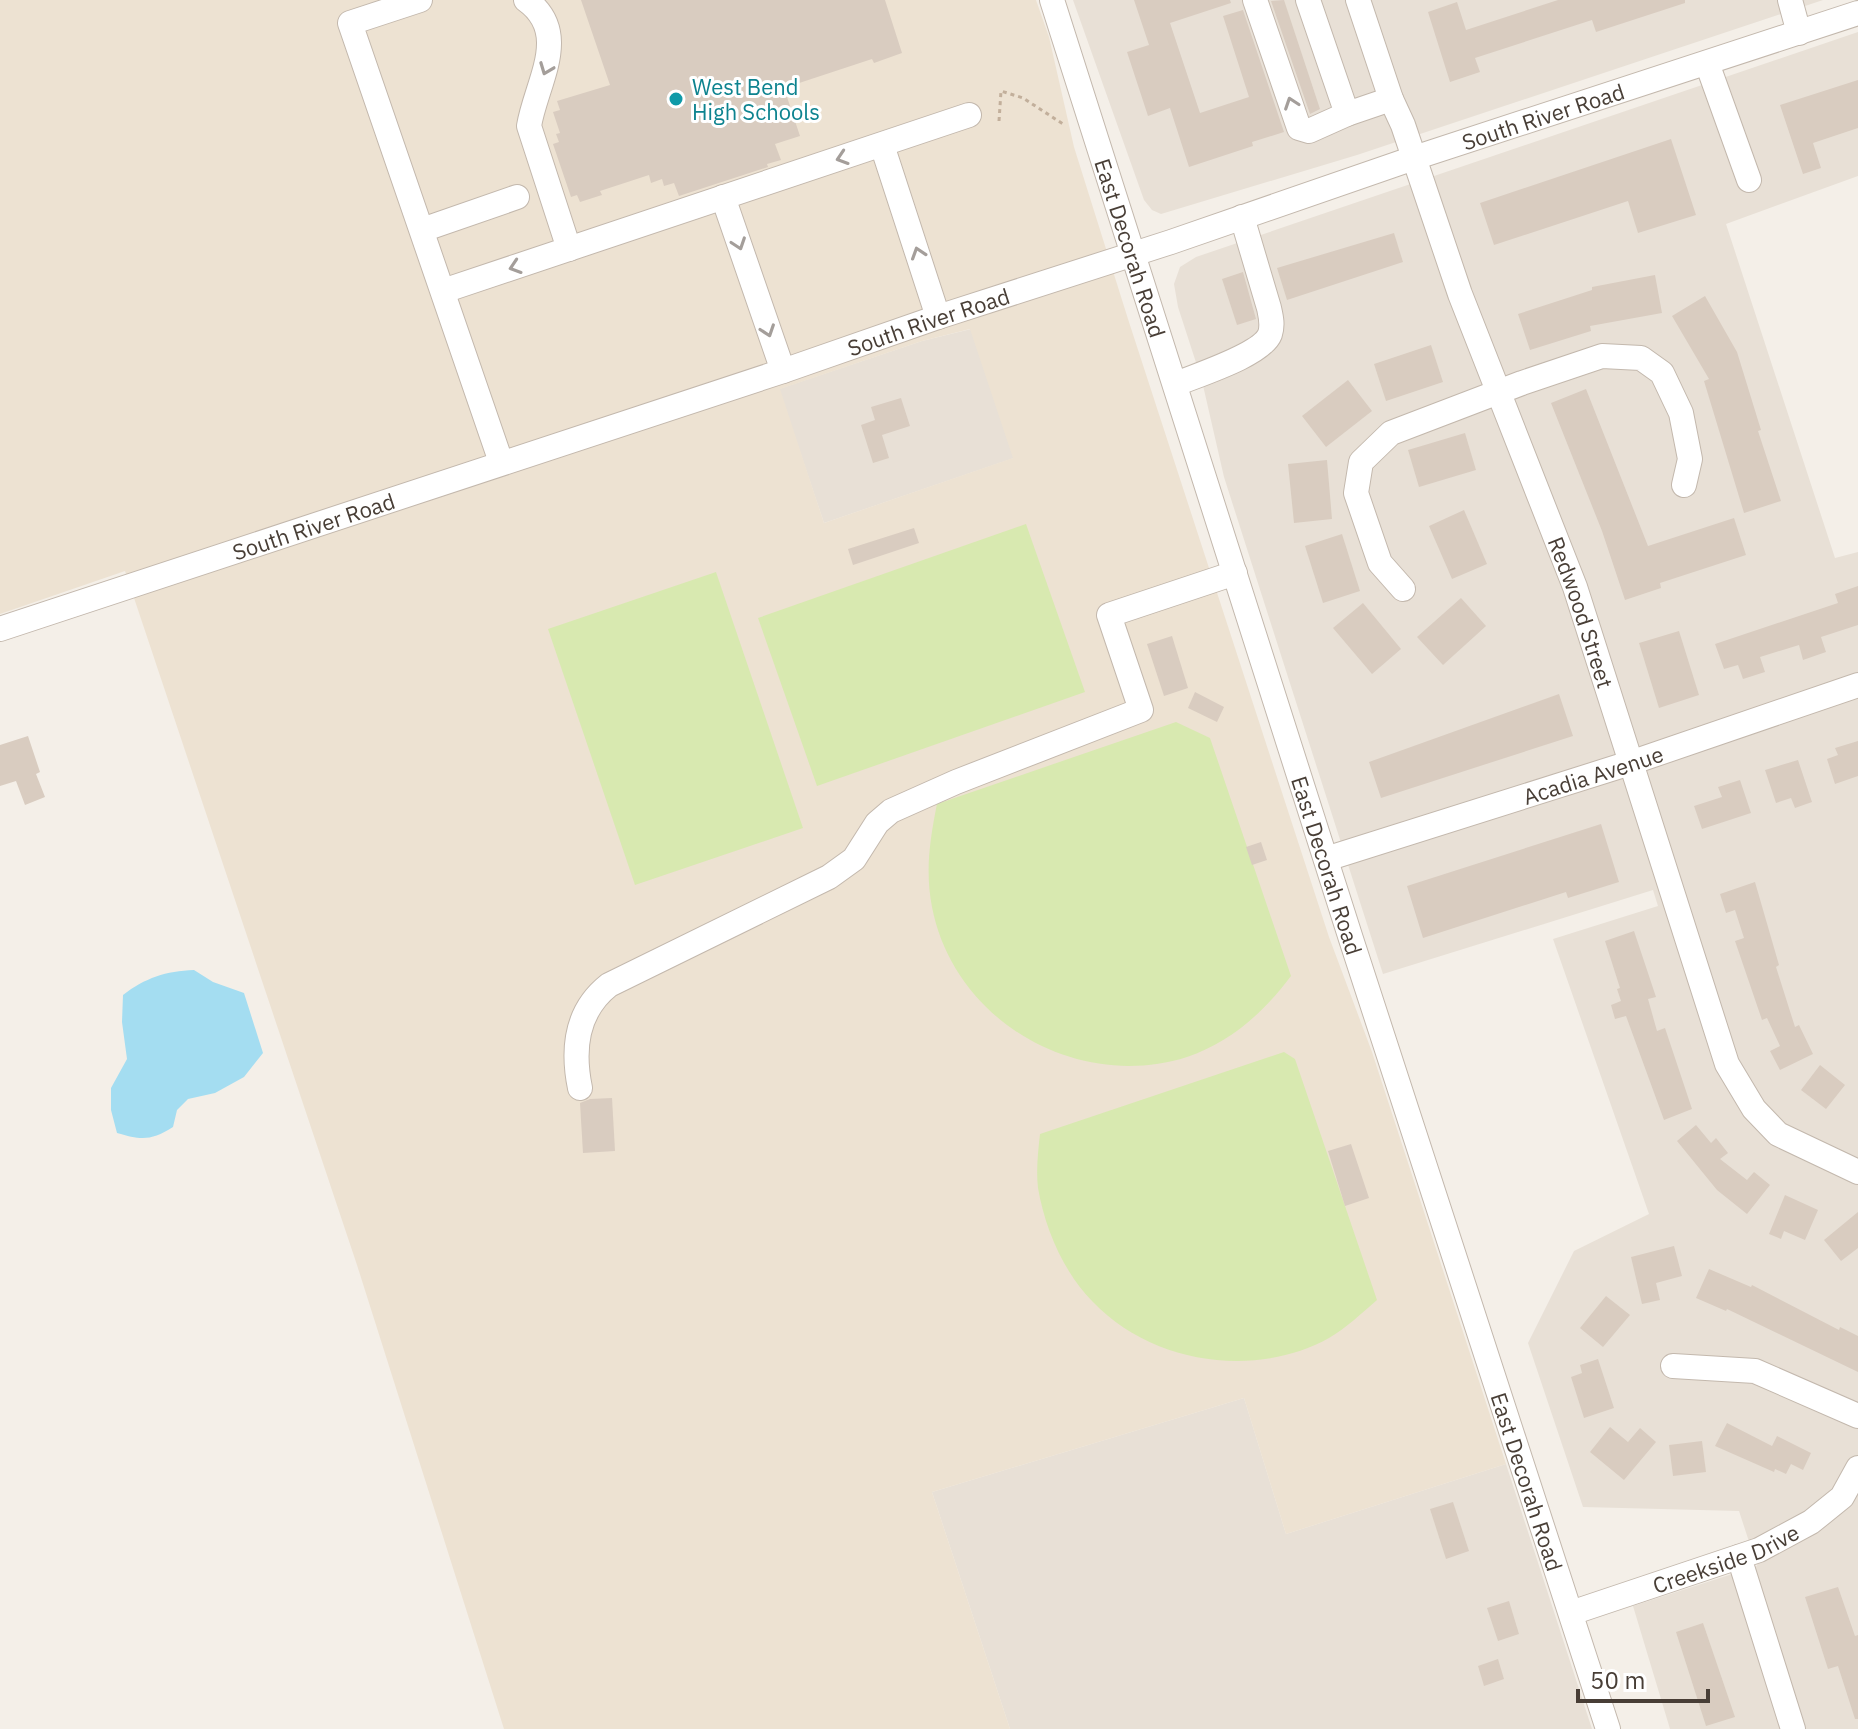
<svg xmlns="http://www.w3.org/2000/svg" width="1858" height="1729" font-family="'IBM Plex Sans',sans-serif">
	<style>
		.residential { fill: #e8e0d6 }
		.education { fill: #ede2d2; fill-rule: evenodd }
		.green { fill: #d8e9b0 }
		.water { fill: #a4ddf1 }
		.building { fill: #d9ccc0 }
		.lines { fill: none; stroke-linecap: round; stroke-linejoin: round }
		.minor-casing { stroke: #c3b8ad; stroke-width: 26 }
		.path { stroke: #c2af9b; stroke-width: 3; stroke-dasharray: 4 4; stroke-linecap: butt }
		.minor { stroke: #fff; stroke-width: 24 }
		.oneway { stroke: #a49e9a }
		.culture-dot { fill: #0f9aa8; stroke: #fff; stroke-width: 3 }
		.labels { text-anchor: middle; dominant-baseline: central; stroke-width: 6; stroke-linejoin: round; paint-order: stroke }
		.culture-label { font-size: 22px; fill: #0d838f; stroke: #fff; text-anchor: start }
		.street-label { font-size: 22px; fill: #483e36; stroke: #fff }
	</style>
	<rect width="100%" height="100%" fill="#f4efe8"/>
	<g class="residential">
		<path d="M1073 0H1823L1357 155 1161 214 1152 210 1144 200Z"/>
		<path d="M1858 32V176L1726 224 1835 558 1858 552V1729H1670L1633 1606 1757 1566 1739 1511 1583 1507 1528 1343 1574 1251 1649 1214 1553 939 1658 906 1653 890 1383 974 1224 477 1202 381 1178 307 1174 284 1180 267 1196 257Z"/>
		<path d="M971 329 1014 458 824 523 779 389 922 341Z"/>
		<path d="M1244 1398 1286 1534 1506 1464 1592 1729H1010L932 1492Z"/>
	</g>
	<path class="education" d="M0 0H1036L1049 37 1074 147 1128 319 1329 937 1372 1052 1506 1464 1286 1534 1244 1398 932 1492 1010 1729H504L357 1265 125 571 0 614ZM970 329 1013 458 824 523 780 389 922 341Z"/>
	<g class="green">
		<path d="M1026 524 1085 692 817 786 758 618Z"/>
		<path d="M716 572 803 828 635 885 548 629Z"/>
		<path d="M1176 722 1210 738 1291 976C1264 1012 1231 1042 1187 1057 1077 1092 954 1021 932 907 925 871 930 839 937 804Z"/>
		<path d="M1284 1052 1295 1059 1377 1300C1362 1313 1346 1328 1329 1338 1255 1379 1152 1364 1093 1302 1064 1273 1045 1229 1038 1188 1036 1171 1038 1152 1040 1134Z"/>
	</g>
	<path class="water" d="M194 970 213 982 244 993 263 1053 244 1077 215 1093 188 1099 177 1110 173 1127C151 1141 141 1140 117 1133L111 1110V1088L127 1059 122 1022 123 995C145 978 166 971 194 970Z"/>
	<g class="building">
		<path d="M581 0H885L902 53 874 63 872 59 784 88 800 136 775 144 781 160 767 164 768 167 679 196 674 183 664 186 662 179 651 183 649 175 600 191 602 195 580 202 577 195 571 197 553 144 559 142 556 134 560 133 553 112 560 110 557 101 610 85Z"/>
		<path d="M1134 0H1230L1231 3 1170 23 1200 113 1249 97 1223 16 1243 10 1284 132 1252 142 1253 146 1189 167 1170 108 1148 116 1127 52 1149 45Z"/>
		<path d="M1284 0 1320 109 1310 114 1271 1Z"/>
		<path d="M1558 0H1685V3L1596 32 1592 20 1475 58 1480 72 1450 82 1428 12 1457 2 1466 30Z"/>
		<path d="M1858 80V128L1813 143 1821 168 1803 174 1780 105Z"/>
		<path d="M1671 139 1696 215 1638 233 1628 201 1494 245 1480 203Z"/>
		<path d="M1394 233 1403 262 1287 300 1277 268Z"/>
		<path d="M1243 272 1256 319 1237 325 1222 279Z"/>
		<path d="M1655 275 1662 313 1590 326 1591 331 1530 350 1518 314 1592 290V287Z"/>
		<path d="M1705 296 1737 352 1761 430 1758 431 1781 501 1744 513 1704 381 1709 379 1672 316Z"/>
		<path d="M1431 345 1443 382 1386 401 1374 364Z"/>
		<path d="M1348 380 1372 411 1326 447 1302 416Z"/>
		<path d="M1586 389 1648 546 1734 518 1746 555 1660 583 1661 588 1625 600 1602 531 1551 403Z"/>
		<path d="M901 398 910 426 882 435 889 458 873 463 861 425 875 420 871 407Z"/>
		<path d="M1465 433 1476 470 1419 487 1408 450Z"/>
		<path d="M1327 460 1332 519 1294 523 1288 464Z"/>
		<path d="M1464 510 1487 564 1452 579 1429 526Z"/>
		<path d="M914 528 919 543 853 565 848 549Z"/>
		<path d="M1342 534 1360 591 1323 603 1305 546Z"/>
		<path d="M1858 586V625L1821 637 1826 652 1803 660 1799 645 1760 657 1765 672 1743 679 1738 665 1724 669 1715 644 1838 603 1835 594Z"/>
		<path d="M1461 598 1486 626 1443 665 1417 637Z"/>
		<path d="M1363 603 1401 649 1372 674 1333 628Z"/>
		<path d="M1679 631 1699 695 1659 708 1639 643Z"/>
		<path d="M1172 636 1188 688 1164 696 1147 644Z"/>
		<path d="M1195 692 1224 707 1217 722 1188 708Z"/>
		<path d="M1559 694 1573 736 1381 798 1369 762Z"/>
		<path d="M28 736 40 772 36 774 45 797 25 805 16 781 0 786V745Z"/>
		<path d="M1858 741V776L1835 784 1827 759 1838 755 1835 748Z"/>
		<path d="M1798 760 1812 802 1795 808 1791 798 1776 803 1765 770Z"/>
		<path d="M1740 780 1751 813 1702 829 1694 806 1722 797 1718 787Z"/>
		<path d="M1601 824 1619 882 1568 898 1566 892 1423 938 1407 886Z"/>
		<path d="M1261 842 1267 860 1252 865 1246 847Z"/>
		<path d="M1755 882 1779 965 1776 967 1795 1027 1799 1025 1813 1054 1780 1070 1770 1051 1780 1046 1767 1018 1762 1020 1735 941 1744 938 1735 910 1726 913 1720 894Z"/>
		<path d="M1634 931 1656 997 1648 999 1657 1031 1665 1028 1692 1109 1664 1120 1626 1016 1615 1019 1611 1005 1621 1001 1617 989 1620 988 1605 941Z"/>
		<path d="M1820 1065 1845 1085 1826 1109 1801 1090Z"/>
		<path d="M612 1098 615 1151 583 1153 580 1103 590 1099Z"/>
		<path d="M1696 1125 1711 1143 1716 1138 1728 1153 1720 1159 1747 1180 1754 1172 1770 1185 1747 1214 1717 1190 1677 1141Z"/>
		<path d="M1351 1144 1369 1198 1345 1206 1328 1151Z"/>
		<path d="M1785 1195 1818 1210 1805 1240 1784 1231 1781 1239 1769 1234Z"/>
		<path d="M1858 1212V1248L1841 1261 1824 1240Z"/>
		<path d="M1674 1246 1682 1276 1656 1283 1660 1300 1642 1304 1631 1257Z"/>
		<path d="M1709 1269 1751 1287 1752 1285 1839 1330 1840 1327 1858 1336V1372L1727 1309 1726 1311 1696 1298Z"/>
		<path d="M1606 1296 1630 1315 1603 1347 1580 1328Z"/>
		<path d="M1598 1359 1614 1408 1584 1418 1571 1377 1582 1373 1580 1365Z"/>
		<path d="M1727 1423 1772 1446 1777 1436 1811 1453 1803 1470 1791 1464 1786 1474 1775 1469 1774 1472 1715 1446Z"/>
		<path d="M1610 1427 1628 1442 1640 1428 1656 1442 1624 1480 1590 1452Z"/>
		<path d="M1702 1441 1706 1472 1673 1476 1669 1445Z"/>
		<path d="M1453 1502 1469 1551 1446 1559 1430 1509Z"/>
		<path d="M1838 1587 1855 1636 1858 1635V1719H1855L1838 1666 1828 1669 1805 1597Z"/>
		<path d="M1509 1601 1519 1634 1498 1641 1487 1608Z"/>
		<path d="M1703 1623 1735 1717 1706 1726 1676 1632Z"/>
		<path d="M1498 1659 1504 1679 1484 1686 1478 1666Z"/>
	</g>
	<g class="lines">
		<g class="minor-casing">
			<g id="minor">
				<path d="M420 0 350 23 501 462"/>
				<path d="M526 0C572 33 536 83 529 126L569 249"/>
				<path id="s1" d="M1052 0 1351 939 1608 1729"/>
				<path d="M1255 0 1299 128 1309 131 1347 114"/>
				<path d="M1308 0 1347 114 1391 99"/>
				<path id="s2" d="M1358 0 1391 99 1403 125 1460 294 1575 587 1727 1064 1754 1109 1778 1134 1858 1172"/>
				<path d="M1790 0 1799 33"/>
				<path d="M1707 63 1749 180"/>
				<path d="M882 145 938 317"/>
				<path d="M723 197 783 371"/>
				<path d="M422 230 517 197"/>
				<path d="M443 291 969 115"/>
				<path d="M1176 384C1197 375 1262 355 1270 334 1273 325 1271 317 1269 308L1242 217"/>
				<path d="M1403 589 1380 563 1356 493 1361 462 1391 433 1522 383 1602 356 1641 358 1662 373 1681 413 1690 459 1684 485"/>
				<path id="s3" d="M0 629 783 371 938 317 1171 242 1414 158 1858 13"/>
				<path id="s4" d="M1326 859 1630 763 1858 685"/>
				<path d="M580 1088C572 1049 576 1011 609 985L829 877 854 859 877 823 891 811 956 782 1141 710 1109 615 1235 573"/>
				<path d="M1673 1366 1755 1371 1858 1416"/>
				<path d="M1739 1557 1793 1729"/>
				<path id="s5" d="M1571 1613 1759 1550 1811 1522 1842 1497 1858 1468"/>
			</g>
		</g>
		<path class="path" d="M999 121 1001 91 1023 98 1063 124"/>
		<use href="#minor" class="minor"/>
	</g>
	<defs><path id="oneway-chevron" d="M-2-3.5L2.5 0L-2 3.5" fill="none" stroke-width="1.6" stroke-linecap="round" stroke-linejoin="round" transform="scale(2)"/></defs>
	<g class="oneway">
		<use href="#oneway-chevron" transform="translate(546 69) rotate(111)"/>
		<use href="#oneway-chevron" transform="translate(1291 103) rotate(-109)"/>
		<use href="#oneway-chevron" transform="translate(842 158) rotate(162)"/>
		<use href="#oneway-chevron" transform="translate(739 244) rotate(71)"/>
		<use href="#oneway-chevron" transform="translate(918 253) rotate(-108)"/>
		<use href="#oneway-chevron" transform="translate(515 267) rotate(162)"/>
		<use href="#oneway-chevron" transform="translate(768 331) rotate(71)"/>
	</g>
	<circle class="culture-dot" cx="676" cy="99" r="8"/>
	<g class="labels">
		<g class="culture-label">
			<text x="692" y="86">West Bend<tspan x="692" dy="25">High Schools</tspan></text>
		</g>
		<g class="street-label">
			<text stroke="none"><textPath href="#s3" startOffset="1626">South River Road</textPath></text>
			<text stroke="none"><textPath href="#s1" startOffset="260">East Decorah Road</textPath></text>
			<text stroke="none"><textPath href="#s3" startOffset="978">South River Road</textPath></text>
			<text stroke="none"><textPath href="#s3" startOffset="330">South River Road</textPath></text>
			<text stroke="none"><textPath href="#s2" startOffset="652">Redwood Street</textPath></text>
			<text stroke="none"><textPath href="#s4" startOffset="280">Acadia Avenue</textPath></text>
			<text stroke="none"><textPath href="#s1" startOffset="908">East Decorah Road</textPath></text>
			<text stroke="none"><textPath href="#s1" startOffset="1556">East Decorah Road</textPath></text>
			<text stroke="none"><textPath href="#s5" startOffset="164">Creekside Drive</textPath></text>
		</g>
	</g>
	<path d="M1578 1689v12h130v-12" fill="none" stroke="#483e36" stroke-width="4"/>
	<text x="1590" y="1689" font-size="24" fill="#483e36" stroke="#ffffff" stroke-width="6" paint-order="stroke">50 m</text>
</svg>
